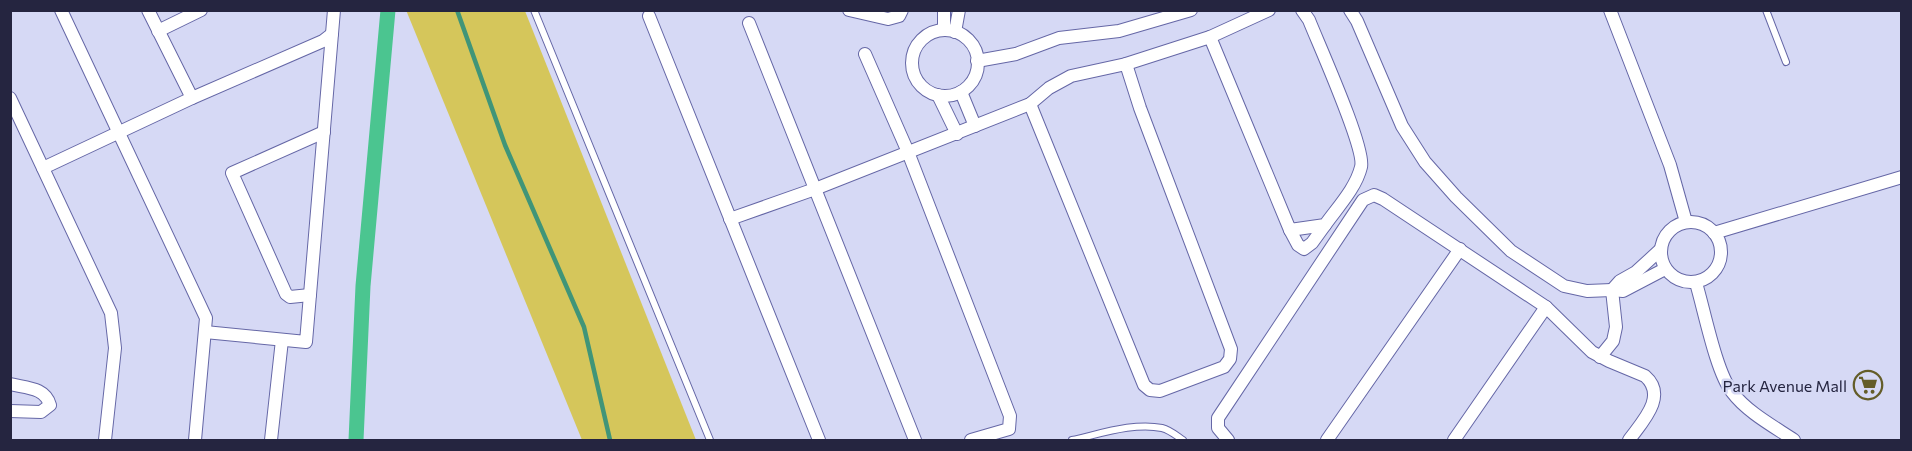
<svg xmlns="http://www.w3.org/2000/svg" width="1912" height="451" font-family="Commissioner,sans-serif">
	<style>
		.green { fill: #d5c65b }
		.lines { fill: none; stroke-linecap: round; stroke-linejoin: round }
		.stream { stroke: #409578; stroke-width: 4.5 }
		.canal { stroke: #4bc590; stroke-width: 15 }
		.lane-casing { stroke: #6567a6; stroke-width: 8 }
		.street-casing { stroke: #6567a6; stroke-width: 14 }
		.lane { stroke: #fff; stroke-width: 6 }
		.street { stroke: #fff; stroke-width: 12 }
		.labels { text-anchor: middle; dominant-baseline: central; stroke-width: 5; stroke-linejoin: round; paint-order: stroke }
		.poi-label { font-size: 16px; fill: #252540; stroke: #d6d9f5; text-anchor: end }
	</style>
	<rect width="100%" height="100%" fill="#d6d9f5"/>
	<path class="green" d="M406 10 525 11 696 440H582Z"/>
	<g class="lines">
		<path class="stream" d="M457 10 505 145 584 327 610 440"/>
		<path class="canal" d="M356 440 363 286 388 10"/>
		<g class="lane-casing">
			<g id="lane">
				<path d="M534 10 710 440"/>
				<path d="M1766 10 1786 62"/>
				<path d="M1072 440C1100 434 1134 422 1162 428 1170 430 1177 436 1183 440"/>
			</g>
		</g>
		<g class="street-casing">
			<g id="street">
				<path d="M61 10 206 318 195 440"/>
				<path d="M148 10 192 98"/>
				<path d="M849 10 888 19 899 16 902 10"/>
				<path d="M1350 10 1357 21 1402 126 1425 162 1456 197 1511 251 1564 286 1587 291 1612 290 1623 291 1665 269"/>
				<path d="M1610 10 1670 165 1686 222"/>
				<path d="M649 16 819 440"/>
				<path d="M749 23 915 440"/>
				<path d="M944 30V10"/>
				<circle cx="945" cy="63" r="33"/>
				<path d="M158 31 201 10"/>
				<path d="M955 32 959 10"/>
				<path d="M1210 37 1290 230 1325 225C1337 208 1356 188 1361 167 1366 149 1318 43 1309 20L1302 10"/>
				<path d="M865 54 908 152 1010 416 1009 429 971 440"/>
				<path d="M977 61 1016 54 1059 38 1119 31 1191 10"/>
				<path d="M961 92 975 126"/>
				<path d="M938 95 957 134"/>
				<path d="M10 98 111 313 115 348 105 440"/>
				<path d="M1030 104 1144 385 1150 390 1160 391 1224 367 1230 359 1231 349 1140 108 1126 64"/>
				<path d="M43 168 192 98 323 41 332 34"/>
				<path d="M730 219 815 189 1030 104 1049 88 1071 76 1126 64 1210 37 1269 10"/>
				<circle cx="1691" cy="252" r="30"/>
				<path d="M1290 230 1298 245 1304 249 1312 243 1325 225"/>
				<path d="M1714 233 1902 177"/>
				<path d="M1696 283C1704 309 1716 372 1732 392 1747 412 1773 426 1794 440"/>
				<path d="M1612 290 1620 281 1636 272 1660 250"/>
				<path d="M310 295 290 297 286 294 232 173 324 132"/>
				<path d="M205 332 306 342 334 10"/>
				<path d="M1600 357 1613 341 1616 327 1612 290"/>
				<path d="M10 384C26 388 45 387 50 405L41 412 10 411"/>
				<path d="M271 440 282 340"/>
				<path d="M1228 440 1218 428V418L1363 200 1374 195 1383 199 1546 307 1592 352 1609 361 1645 376C1668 396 1642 422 1629 440"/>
				<path d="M1327 440 1460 249"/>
				<path d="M1454 440 1546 307"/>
			</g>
		</g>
		<use href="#lane" class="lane"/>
		<use href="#street" class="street"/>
	</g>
	<defs>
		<g id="supermarket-ring" transform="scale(1.5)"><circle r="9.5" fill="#d6d9f5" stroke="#645d29" stroke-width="1.5"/><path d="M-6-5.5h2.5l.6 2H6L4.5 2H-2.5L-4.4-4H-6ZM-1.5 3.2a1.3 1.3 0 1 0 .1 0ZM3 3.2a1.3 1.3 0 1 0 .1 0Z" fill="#645d29"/></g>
	</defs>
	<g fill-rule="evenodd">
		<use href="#supermarket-ring" x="1868" y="385"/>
	</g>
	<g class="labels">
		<g class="poi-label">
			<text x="1847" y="385">Park Avenue Mall</text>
		</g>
	</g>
	<rect width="1912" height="451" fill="none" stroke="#252540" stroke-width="24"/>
</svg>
